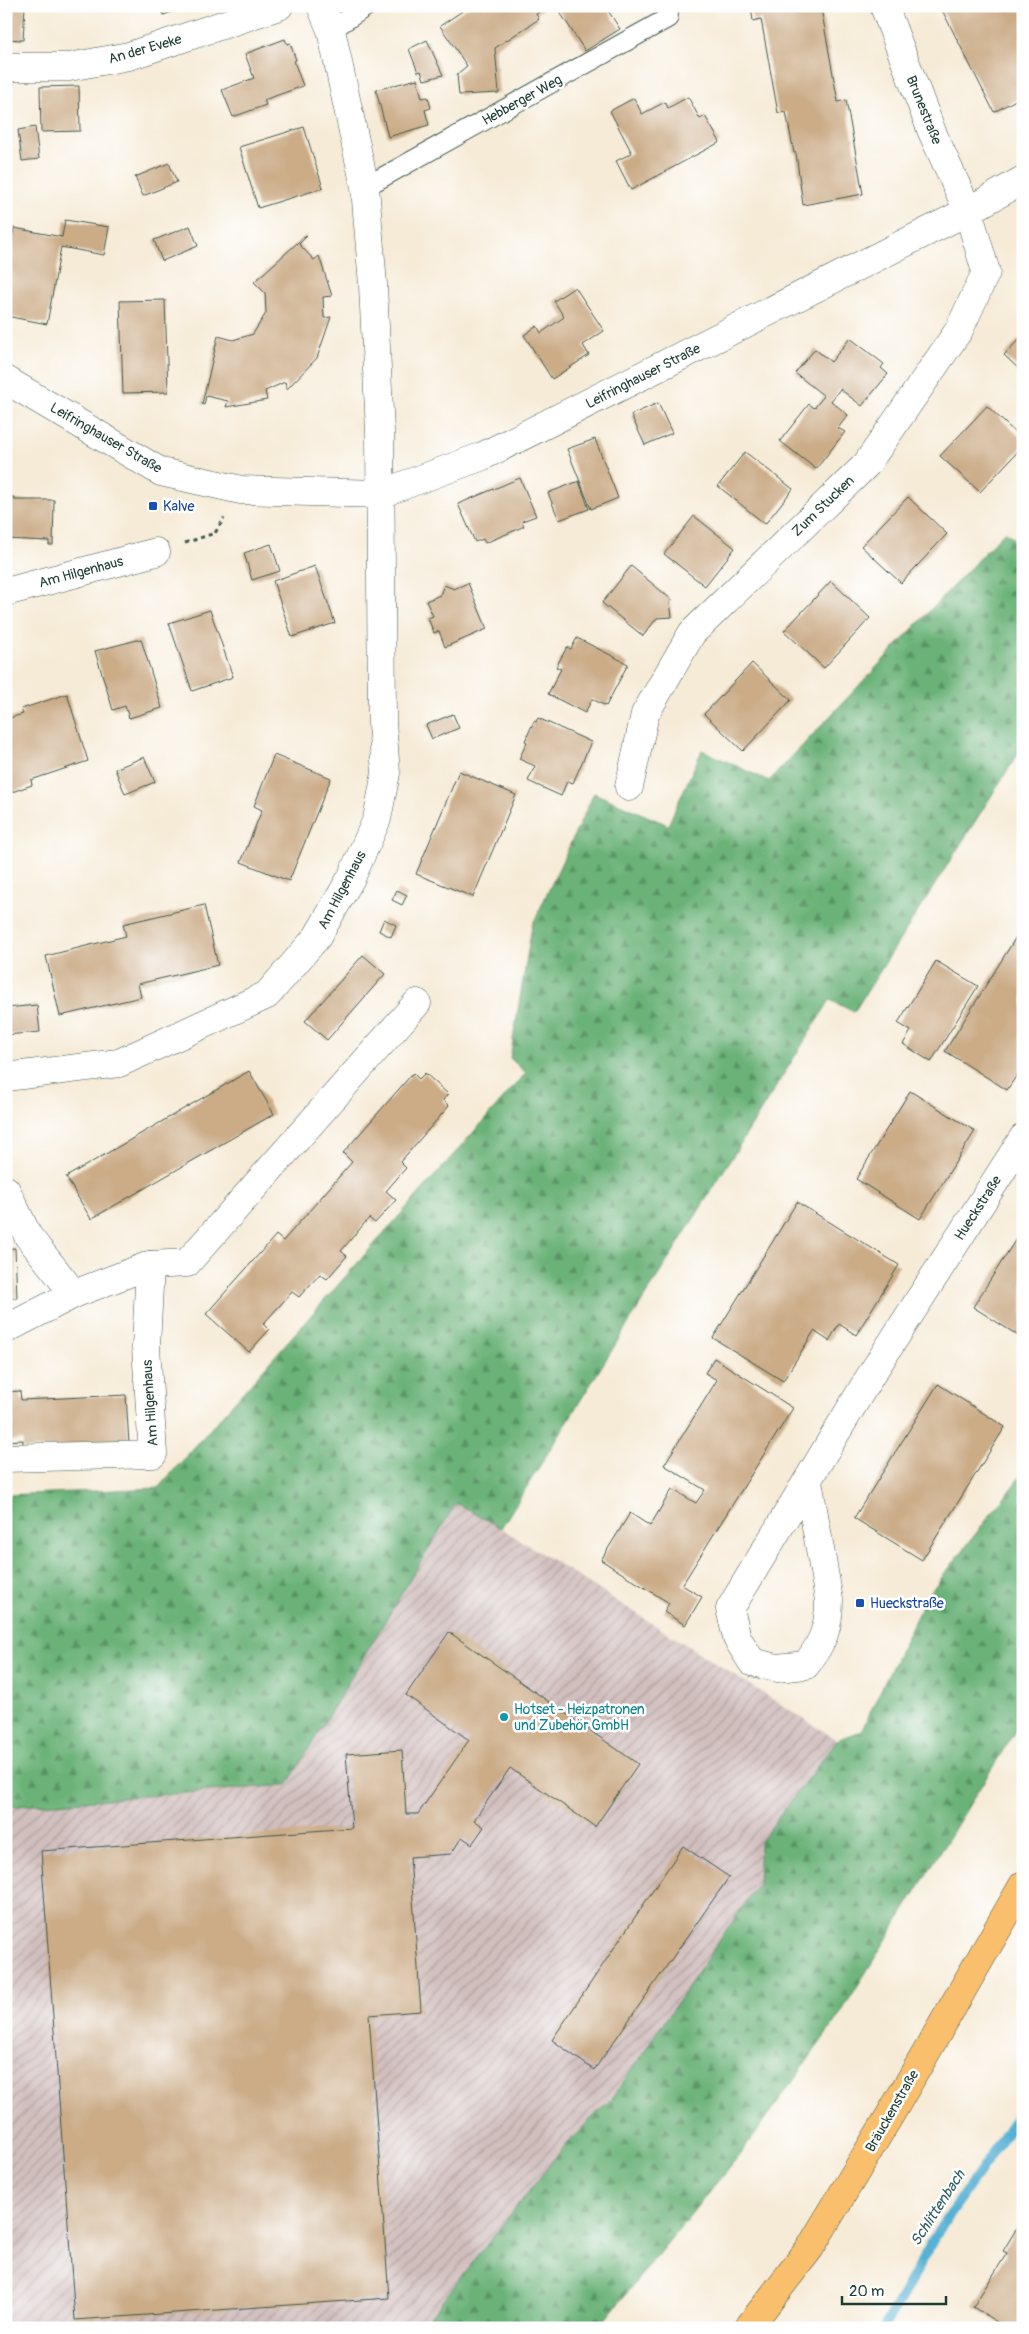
<svg xmlns="http://www.w3.org/2000/svg" width="1029" height="2334" font-family="Pangolin,sans-serif">
	<style>
		.industrial { fill: url(#industrial-furrows) }
		.forest { fill: url(#forest-firs); stroke: #457856 }
		.lines { fill: none; stroke-linecap: round; stroke-linejoin: round }
		.stream { stroke: #56b1d4; stroke-width: 10 }
		.building { fill: #cbac87 }
		.service-casing { stroke: #3f574c; stroke-width: 21 }
		.minor-casing { stroke: #3f574c; stroke-width: 29 }
		.primary-casing { stroke: #3f574c; stroke-width: 29 }
		.path { stroke: #3f574c; stroke-width: 3; stroke-dasharray: 4 4; stroke-linecap: butt }
		.service { stroke: #fff; stroke-width: 19 }
		.minor { stroke: #fff; stroke-width: 28 }
		.primary { stroke: #f9bf6c; stroke-width: 28 }
		.transit-dot { fill: #1a4fb4; stroke: #fff; stroke-width: 2 }
		.culture-dot { fill: #0f9aa8; stroke: #fff; stroke-width: 2 }
		.labels { text-anchor: middle; dominant-baseline: central; stroke-width: 5; stroke-linejoin: round; paint-order: stroke }
		.street-label { font-size: 14px; fill: #1f3d34; stroke: #fff }
		.transit-label { font-size: 14px; fill: #164399; stroke: #fff; text-anchor: start }
		.culture-label { font-size: 14px; fill: #0d838f; stroke: #fff; text-anchor: start }
		.water-label { font-size: 15px; font-style: italic; fill: #306064; stroke: #fff }
	</style>
	<defs>
		<pattern id="industrial-furrows" width="10" height="10" patternUnits="userSpaceOnUse" patternTransform="scale(1.25)"><rect width="10" height="10" fill="#d1bfbe"/><path d="M-1 1l2-2M0 10L10 0M9 11l2-2" fill="none" stroke="#a99c9b"/></pattern>
		<pattern id="forest-firs" width="22" height="20" patternUnits="userSpaceOnUse" patternTransform="scale(1.25)"><rect width="22" height="20" fill="#6bb278"/><path d="M5 1l3.5 6h-7zM16 11l3.5 6h-7z" fill="#579263"/></pattern>
	</defs>
	<rect width="100%" height="100%" fill="#fff"/>
	<filter id="ink" filterUnits="userSpaceOnUse"><feTurbulence type="fractalNoise" baseFrequency=".02" numOctaves="2"/><feDisplacementMap in="SourceGraphic" scale="10" xChannelSelector="R" yChannelSelector="G"/><feConvolveMatrix kernelMatrix="1 2 1 2 8 2 1 2 1" color-interpolation-filters="sRGB"/></filter>
	<filter id="wash" filterUnits="userSpaceOnUse"><feTurbulence type="fractalNoise" baseFrequency=".0096" numOctaves="4" result="noise"/><feDisplacementMap in="SourceGraphic" scale="20" xChannelSelector="R" yChannelSelector="G"/><feGaussianBlur stdDeviation="1.12" result="paint"/><feColorMatrix in="noise" values="0 0 0 0 0 0 0 0 0 0 0 0 0 0 0 0 0 1.4 0 .05"/><feComposite in="paint" operator="in"/></filter>
	<g filter="url(#wash)">
		<rect width="100%" height="100%" fill="#f6ebd7"/>
		<path class="industrial" d="M456 1503 501 1528 837 1740 760 1842 758 1884 613 2097 567 2143 421 2328H6V1807L287 1785Z"/>
		<g class="forest">
			<path d="M1005 531 1023 547V746L854 1012 830 1000 501 1528 456 1503 287 1785 6 1807V1495L158 1488 526 1073 510 1058 532 926 594 793 668 825 702 750 769 781Z"/>
			<path d="M1023 1473V1718L839 2016 745 2148 598 2328H421L567 2143 613 2097 758 1884 760 1842 837 1740 861 1731 925 1599Z"/>
		</g>
		<g class="lines">
			<path class="stream" d="M884 2328 939 2230 1023 2109"/>
		</g>
		<g id="blocks">
			<g class="building">
				<path d="M6 6H25L23 40 6 39Z"/>
				<path d="M160 6H189L163 15Z"/>
				<path d="M470 6H547L536 14 539 19 495 48 499 93 459 95 457 74 467 66 440 26Z"/>
				<path d="M556 6H605L620 29 585 51Z"/>
				<path d="M751 6 821 8 838 102 846 100 863 194 803 205 796 153H794L786 112 778 113 761 19 753 21Z"/>
				<path d="M940 6H1023V96L994 112Z"/>
				<path d="M285 39 287 44 290 43 296 60 294 61 303 86 264 100 266 105 233 117 222 90 254 78 245 54Z"/>
				<path d="M427 40 443 75 424 80 421 71 418 72 409 49Z"/>
				<path d="M417 79 422 98 428 97 431 108 425 110 429 125 388 137 376 90Z"/>
				<path d="M79 86 80 131 41 132 40 87Z"/>
				<path d="M688 97 700 119 705 116 720 142 631 190 616 161 632 153 610 111 634 98 642 114 665 102 668 108Z"/>
				<path d="M35 127 39 159 22 161 18 130Z"/>
				<path d="M304 127 323 188 258 208 239 147Z"/>
				<path d="M169 163 177 182 143 196 135 177Z"/>
				<path d="M65 220 109 227 104 255 61 247 47 324 6 316V272L14 228 62 237Z"/>
				<path d="M190 226 198 246 162 261 154 240Z"/>
				<path d="M306 235 307 236 299 244 314 260 319 256 332 296 323 297 324 318 331 317 317 358 287 389 285 382 265 391 267 400 226 407 228 401 206 396 204 405 202 404 218 336 233 340 253 334 266 313 265 293 254 282Z"/>
				<path d="M575 287 604 331 583 345 589 355 552 379 524 335 537 326 541 333 564 317 554 301Z"/>
				<path d="M165 300 168 392 123 393 120 301Z"/>
				<path d="M1023 335V373L1004 355Z"/>
				<path d="M850 338 884 364 881 368 888 374 862 406 840 389 831 401 848 415 838 428 845 432 816 469 780 441 809 404 814 408 824 396 795 373 815 349 831 362Z"/>
				<path d="M658 403 672 433 645 445 631 415Z"/>
				<path d="M987 406 1023 440V446L980 492 940 456Z"/>
				<path d="M595 439 618 498 591 509 567 449Z"/>
				<path d="M745 452 793 489 765 524 718 486Z"/>
				<path d="M520 478 536 516 522 521 524 526 516 530 485 543 483 539 475 542 458 504Z"/>
				<path d="M579 481 589 509 559 520 548 493Z"/>
				<path d="M11 497H14V500H54L53 545H49V541L6 539V499L12 500Z"/>
				<path d="M908 497 947 534 901 583 861 546Z"/>
				<path d="M694 516 735 548 705 586 664 554Z"/>
				<path d="M271 544 280 571 252 580 244 553Z"/>
				<path d="M315 566 335 623 292 637 273 581Z"/>
				<path d="M631 566 672 600 670 602 672 617 657 618 643 636 602 603Z"/>
				<path d="M831 581 870 618 824 668 784 631Z"/>
				<path d="M468 583 487 629 445 647 439 631 434 633 428 618 433 616 426 601 440 595 444 585 454 589Z"/>
				<path d="M210 610 233 677 192 691 169 623Z"/>
				<path d="M577 638 628 664 606 706 592 699 585 713 548 694 561 669 556 667 567 647 571 649Z"/>
				<path d="M141 639 162 708 129 718 125 706 113 710 95 651Z"/>
				<path d="M752 663 791 700 743 751 704 714Z"/>
				<path d="M67 694 88 761 31 780 32 785 6 794V719L23 714 21 709Z"/>
				<path d="M453 714 459 728 432 739 426 725Z"/>
				<path d="M538 718 591 742 573 783 567 781 561 796 528 781 535 766 519 759 527 742 525 741 534 721 536 722Z"/>
				<path d="M274 755 331 778 289 881 241 862 262 810 254 806Z"/>
				<path d="M144 757 155 782 125 794 115 769Z"/>
				<path d="M459 771 516 795 473 897 416 874Z"/>
				<path d="M397 890 407 895 402 905 392 900Z"/>
				<path d="M204 905 218 965 138 984 141 997 60 1016 46 956 126 936 123 924Z"/>
				<path d="M384 919 396 925 391 937 379 931Z"/>
				<path d="M1023 926V1066L1007 1090 945 1051Z"/>
				<path d="M363 955 385 974 327 1040 305 1021Z"/>
				<path d="M936 961 978 986 931 1062 903 1044 911 1031 898 1023Z"/>
				<path d="M37 1005 40 1032 6 1035V1008Z"/>
				<path d="M249 1071 274 1114 91 1219 66 1177Z"/>
				<path d="M413 1073 419 1079 425 1073 448 1094 443 1100 449 1106 400 1162 406 1168 386 1191 396 1200 375 1223 369 1218 341 1251 347 1256 327 1279 320 1274 299 1297 292 1292 263 1324 269 1330 249 1352 206 1314 276 1235 283 1241 352 1162 343 1153Z"/>
				<path d="M910 1091 975 1131 920 1219 856 1179Z"/>
				<path d="M797 1202 899 1265 856 1335 839 1324 829 1341 814 1331 783 1381 713 1338Z"/>
				<path d="M1016 1239 1023 1243 1022 1338 973 1307Z"/>
				<path d="M15 1248 17 1298H6V1249Z"/>
				<path d="M714 1358 793 1408 682 1585 702 1597 685 1625 664 1612 669 1603 601 1560 630 1513 650 1526 672 1489 696 1503 705 1490 664 1465 717 1380 705 1373Z"/>
				<path d="M938 1384 1005 1427 922 1560 854 1518Z"/>
				<path d="M20 1391 21 1400 126 1395 129 1444 23 1449V1440L6 1441V1392Z"/>
				<path d="M449 1632 638 1764 595 1827 510 1768 474 1820 484 1827 472 1844 462 1837 451 1854 410 1857 421 2011 369 2015 389 2298 75 2320 41 1851 352 1828 346 1754 402 1750 406 1814H418L469 1740 406 1695Z"/>
				<path d="M683 1846 729 1877 594 2070 552 2040Z"/>
				<path d="M1023 2218V2328H997L1000 2324 973 2307 1007 2253 1003 2251Z"/>
			</g>
		</g>
	</g>
	<g filter="url(#ink)">
		<use href="#blocks" fill-opacity="0" stroke="#3f574c" stroke-width="1"/>
		<g class="lines">
			<g class="service-casing">
				<g id="service">
					<path d="M331 30 367 6"/>
					<path d="M365 187 668 18 669 6"/>
				</g>
			</g>
			<g class="minor-casing">
				<g id="minor">
					<path d="M6 67H69L129 56 279 6"/>
					<path d="M6 380 161 472 241 490 380 494 483 456 968 211 1023 180"/>
					<path d="M6 592 156 552"/>
					<path d="M629 787 645 714 692 633 866 465 959 330 986 272 968 211 932 132 884 6"/>
					<path d="M6 1077 119 1063 267 995 317 937 351 878 377 819 386 773 382 722 380 432 373 285 365 187 331 30 321 6"/>
					<path d="M6 1190 28 1236 74 1294 150 1265 187 1263 417 1003"/>
					<path d="M6 1329 74 1294"/>
					<path d="M6 1458 153 1454 146 1347 150 1265"/>
					<path d="M808 1481 829 1600C829 1628 823 1642 806 1665L777 1668 752 1662 737 1638 730 1609 869 1378 1023 1138"/>
				</g>
			</g>
			<g class="primary-casing">
				<path id="primary" d="M748 2328 810 2248 890 2115 1023 1885"/>
			</g>
			<path class="path" d="M185 543 215 533 224 518"/>
			<use href="#service" class="service"/>
			<use href="#minor" class="minor"/>
			<use href="#primary" class="primary"/>
		</g>
	</g>
	<g class="transit-dot">
		<rect x="148" y="501" width="10" height="10" rx="2.5"/>
		<rect x="855" y="1598" width="10" height="10" rx="2.5"/>
	</g>
	<circle class="culture-dot" cx="504" cy="1717" r="5"/>
	<g class="labels">
		<g class="street-label">
			<text transform="translate(145 49) rotate(-16)">An der Eveke</text>
			<text transform="translate(522 100) rotate(-29)">Hebberger Weg</text>
			<text transform="translate(924 110) rotate(68)">Brunestraße</text>
			<text transform="translate(643 376) rotate(-27)">Leifringhauser Straße</text>
			<text transform="translate(106 438) rotate(30)">Leifringhauser Straße</text>
			<text transform="translate(823 506) rotate(-44)">Zum Stucken</text>
			<text transform="translate(81 572) rotate(-15)">Am Hilgenhaus</text>
			<text transform="translate(342 890) rotate(-62)">Am Hilgenhaus</text>
			<text transform="translate(978 1208) rotate(-57)">Hueckstraße</text>
			<text transform="translate(150 1403) rotate(-94)">Am Hilgenhaus</text>
			<text transform="translate(892 2111) rotate(-60)">Bräuckenstraße</text>
		</g>
		<g class="transit-label">
			<text x="163" y="506">Kalve</text>
			<text x="870" y="1603">Hueckstraße</text>
		</g>
		<g class="culture-label">
			<text x="514" y="1709">Hotset - Heizpatronen<tspan x="514" dy="16">und Zubehör GmbH</tspan></text>
		</g>
		<g class="water-label">
			<text transform="translate(938 2208) rotate(-57)">Schlittenbach</text>
		</g>
	</g>
	<rect width="1029" height="2334" fill="none" stroke="#fff" stroke-width="25"/>
	<path d="M842 2296v8h104v-8" fill="none" stroke="#1f3d34" stroke-width="2.5"/>
	<text x="849" y="2296" font-size="15" fill="#1f3d34" stroke="#ffffff" stroke-width="4" paint-order="stroke">20 m</text>
</svg>
